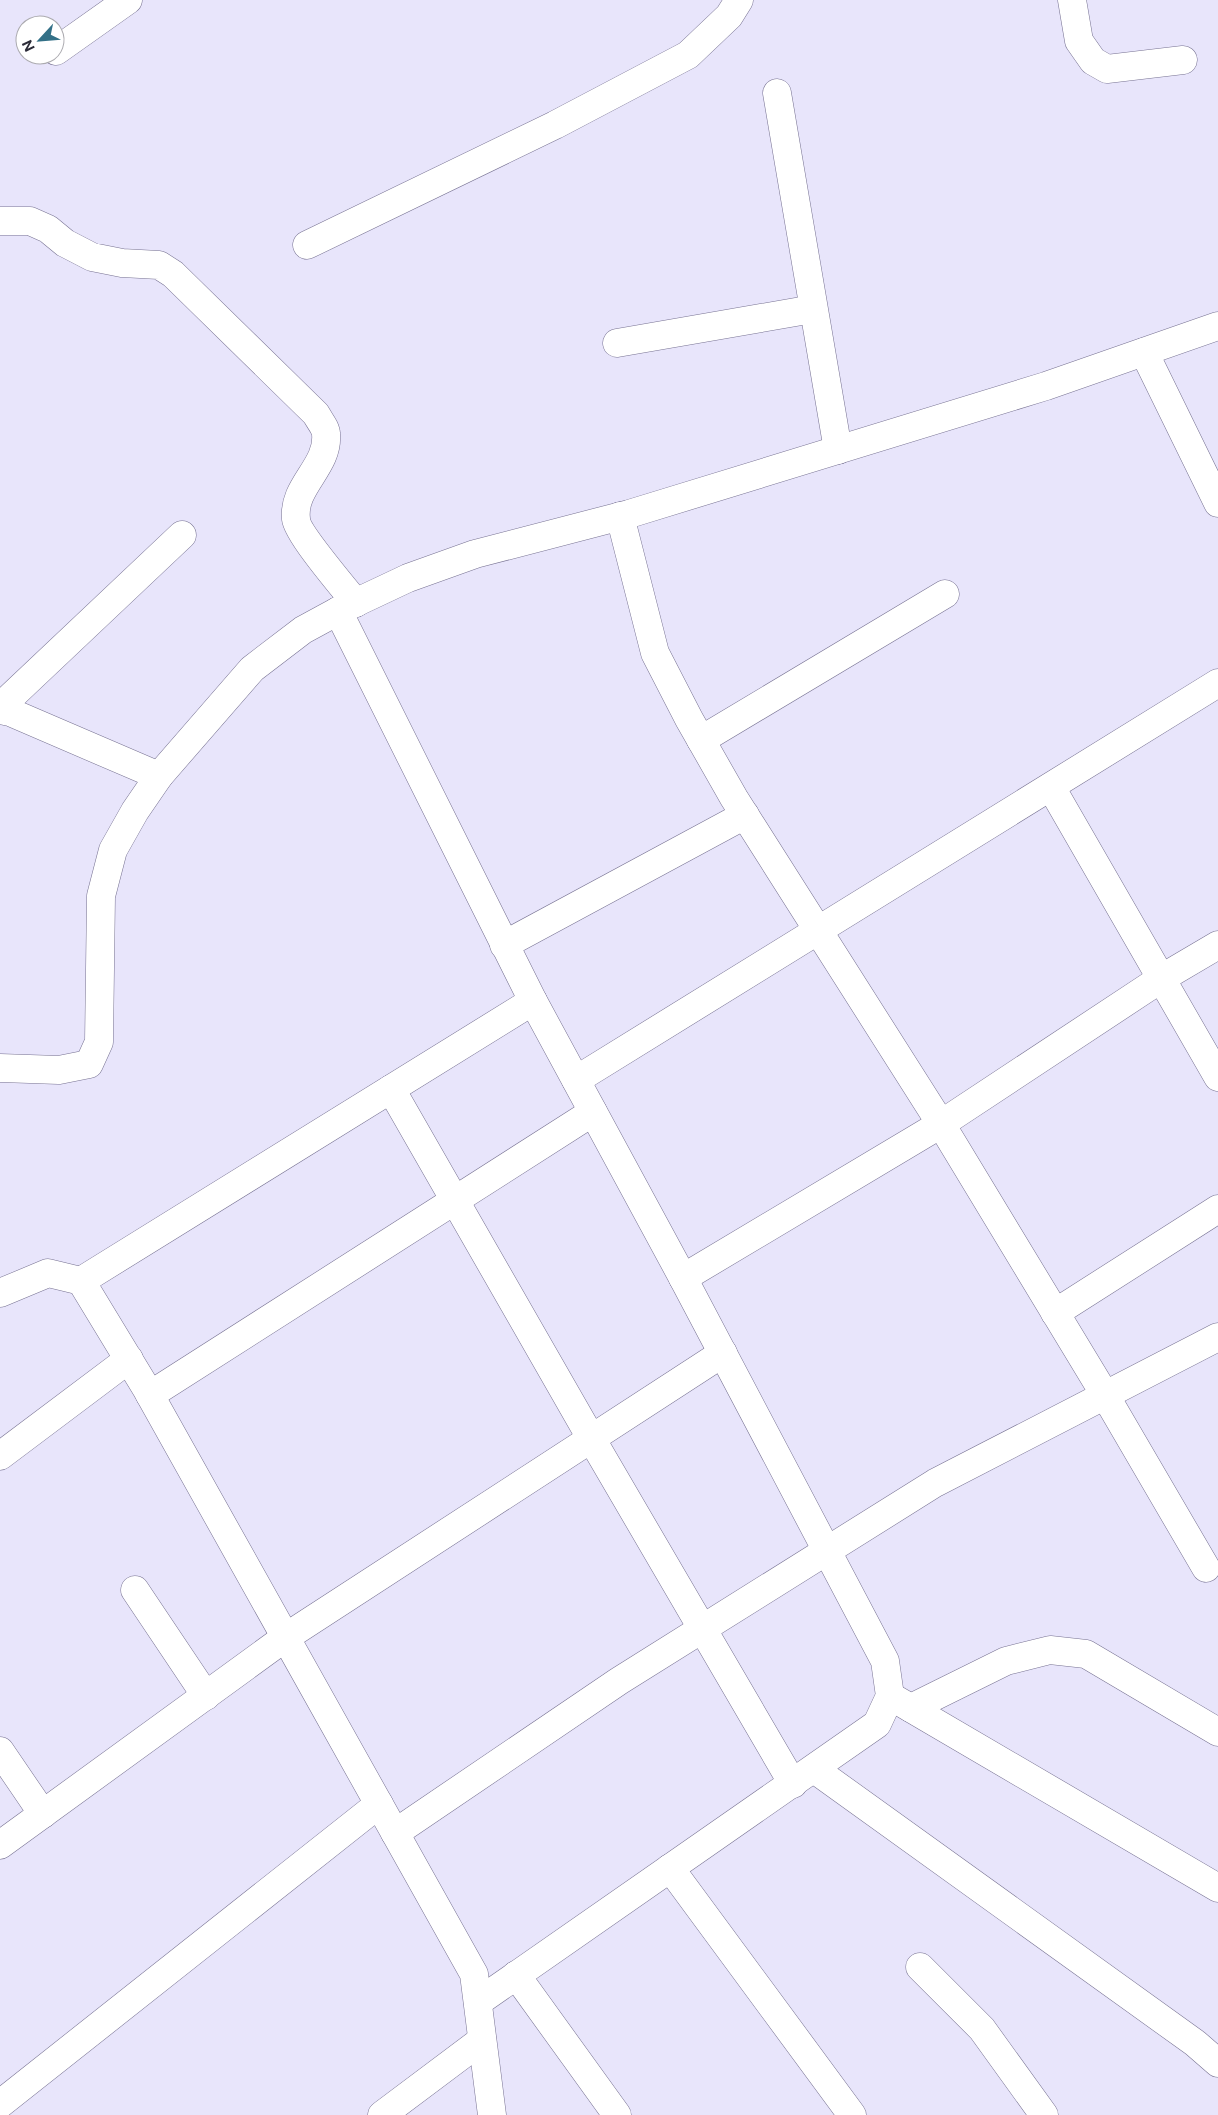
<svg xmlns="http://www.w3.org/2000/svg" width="1218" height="2115" font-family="'Public Sans',sans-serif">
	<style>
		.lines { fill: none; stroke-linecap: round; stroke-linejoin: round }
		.street-casing { stroke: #777292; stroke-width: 29 }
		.secondary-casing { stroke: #777292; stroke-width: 29 }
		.street { stroke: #fff; stroke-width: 28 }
		.secondary { stroke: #fff; stroke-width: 28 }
	</style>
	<rect width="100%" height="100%" fill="#e8e5fb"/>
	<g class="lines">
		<g class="street-casing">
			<g id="street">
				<path d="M1072 0 1079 41 1093 61 1107 69 1183 60"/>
				<path d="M56 51 128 0"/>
				<path d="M777 93 838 450"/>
				<path d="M0 221H30L48 229 65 243 92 257 122 263 159 265 173 274 316 414C319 420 326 428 326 434 329 467 292 486 296 519 297 533 344 588 356 603"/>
				<path d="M307 245 555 125 688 55 729 16 739 0"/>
				<path d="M617 343 813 309"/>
				<path d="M1144 352 1218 503"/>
				<path d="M620 516 655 653 689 719 734 798 941 1124 1105 1395 1206 1568"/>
				<path d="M338 611 533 1001 683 1278 885 1661 890 1696 877 1724 478 2002"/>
				<path d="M0 707 182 535"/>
				<path d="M0 710 10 712 159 776"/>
				<path d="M701 740 945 594"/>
				<path d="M1051 787 1218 1077"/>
				<path d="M504 945 745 815"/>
				<path d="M0 1068 59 1070 89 1064 99 1042 101 896 113 850 135 811 159 776 252 669 303 630 338 611 408 578 475 554 629 514 1046 386 1218 326"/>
				<path d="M576 1080 1218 683"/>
				<path d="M391 1089 591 1438 793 1784"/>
				<path d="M683 1278 941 1124 1162 978 1218 945"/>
				<path d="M81 1281 533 1001"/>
				<path d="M1055 1313 1218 1209"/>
				<path d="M150 1395 593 1112"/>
				<path d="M0 1456 129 1359"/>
				<path d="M135 1590 206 1696"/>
				<path d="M890 1696 1218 1888"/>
				<path d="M911 1708 1006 1661 1050 1650 1086 1654 1218 1732"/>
				<path d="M0 1751 43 1814"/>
				<path d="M814 1769 1195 2043 1218 2063"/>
				<path d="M0 1845 286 1637 723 1353"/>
				<path d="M670 1868 852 2115"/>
				<path d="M920 1967 982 2029 1044 2115"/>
				<path d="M516 1975 617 2115"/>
				<path d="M0 2104 379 1804"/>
				<path d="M382 2115 482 2040"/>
			</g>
		</g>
		<g class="secondary-casing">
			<g id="secondary">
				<path d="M0 1293 48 1273 81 1281 146 1388 474 1974 492 2115"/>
				<path d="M395 1833 619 1681 935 1483 1218 1337"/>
			</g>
		</g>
		<use href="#street" class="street"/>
		<use href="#secondary" class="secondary"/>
	</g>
	<g transform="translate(40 40) rotate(244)"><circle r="24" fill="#ffffff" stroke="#abaaaf"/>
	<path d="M0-4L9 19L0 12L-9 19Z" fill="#337087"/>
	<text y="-8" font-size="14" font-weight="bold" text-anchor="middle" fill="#2c2b38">N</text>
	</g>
</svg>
